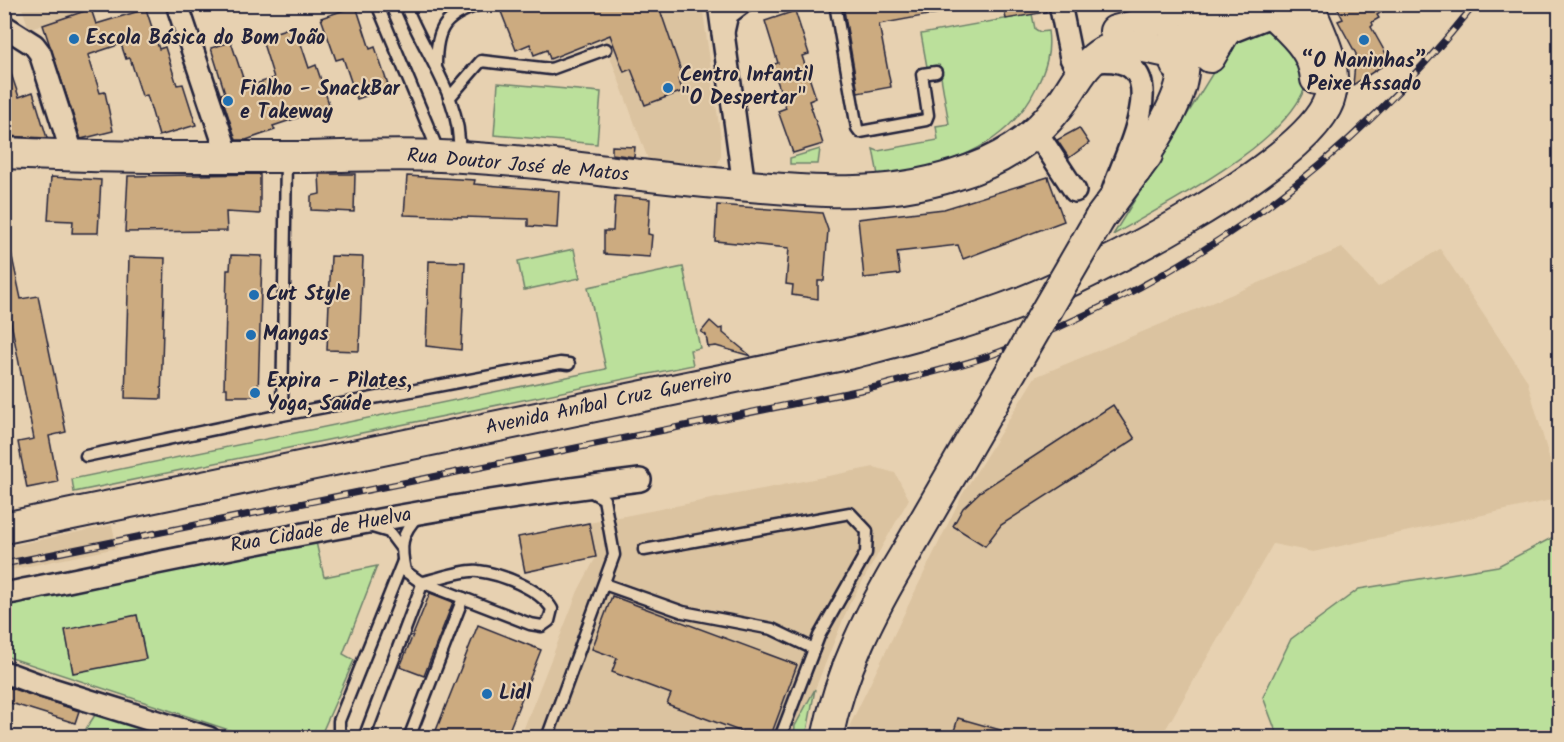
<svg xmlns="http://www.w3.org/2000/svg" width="1564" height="742" font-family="Kalam,sans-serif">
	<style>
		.built { fill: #dbc3a0 }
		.green { fill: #bbe09b; stroke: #6e816b; stroke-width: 1.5 }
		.building { fill: #ccab80; stroke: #22223b; stroke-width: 1.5 }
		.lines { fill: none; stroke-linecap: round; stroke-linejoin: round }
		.lane-casing { stroke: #22223b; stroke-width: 15 }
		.street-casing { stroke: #22223b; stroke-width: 26 }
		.secondary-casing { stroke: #22223b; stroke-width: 34 }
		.lane { stroke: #e7d1b1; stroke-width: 10 }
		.street { stroke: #e7d1b1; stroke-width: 21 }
		.secondary { stroke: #e7d1b1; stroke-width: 30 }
		.rail-casing { stroke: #22223b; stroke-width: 7 }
		.rail { stroke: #e7d1b1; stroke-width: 4.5; stroke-dasharray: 14; stroke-linecap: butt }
		.secondary-bridge-casing { stroke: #22223b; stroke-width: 34; stroke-linecap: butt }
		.secondary-bridge { stroke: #e7d1b1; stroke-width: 30 }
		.poi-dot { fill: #1f6fb2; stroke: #e7d1b1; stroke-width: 2 }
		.labels { text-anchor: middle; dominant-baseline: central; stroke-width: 4.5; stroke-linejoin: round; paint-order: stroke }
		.poi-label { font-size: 20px; font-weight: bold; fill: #22223b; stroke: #e7d1b1; text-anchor: start }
		.street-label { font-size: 20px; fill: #22223b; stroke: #e7d1b1 }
	</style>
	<rect width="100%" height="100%" fill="#e7d1b1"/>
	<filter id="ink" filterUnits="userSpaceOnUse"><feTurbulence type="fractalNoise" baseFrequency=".0167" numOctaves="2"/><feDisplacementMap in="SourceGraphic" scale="12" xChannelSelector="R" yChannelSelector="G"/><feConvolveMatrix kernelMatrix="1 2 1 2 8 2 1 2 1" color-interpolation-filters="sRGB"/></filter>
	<g filter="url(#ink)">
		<g class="built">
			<path d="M21 5H106L92 9 105 50 56 65 43 25 29 29Z"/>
			<path d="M591 5H702L721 139V156L716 168 649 162Z"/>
			<path d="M1342 248 1378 287 1440 249 1527 380 1553 471 1556 499 1313 552 1273 544 1161 737 852 738 850 725 962 495 1035 377Z"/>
			<path d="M874 467 895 473 909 499 849 605 815 689 795 726 794 737 520 738 578 591 596 557 589 523Z"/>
			<path d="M112 525 117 548 5 571V547Z"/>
		</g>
		<g class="green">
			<path d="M1032 14 1035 29 1040 32 1048 31C1051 52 1046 69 1036 88 1006 150 942 168 878 175L873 149 878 151 938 140 936 126 949 124 939 65 927 67 921 34Z"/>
			<path d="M1264 29 1292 49 1306 85C1286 145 1167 203 1113 235L1222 58 1241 38Z"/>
			<path d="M498 83 601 92 597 144 494 135Z"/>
			<path d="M820 149 818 164H790V158Z"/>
			<path d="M574 249 580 278 524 290 518 261Z"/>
			<path d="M683 267 700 348 690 350 693 365 74 492 72 479 606 369 588 287Z"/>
			<path d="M1559 534V737H1278L1263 697 1291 639 1359 589 1498 566Z"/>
			<path d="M316 542 324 577 377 566 343 654 354 660 320 737H250L5 656V603Z"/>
			<path d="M815 689 806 737H794L795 726Z"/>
			<path d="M97 712 181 738H80Z"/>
		</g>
		<g class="building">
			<path d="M498 4H658L683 77 678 79 683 91 645 105 631 69 624 72 610 35 550 59 547 50 534 55 530 44 516 50Z"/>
			<path d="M843 4H944L945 12 879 24 891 87 858 93Z"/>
			<path d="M1003 4H1045L1046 12 1006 19Z"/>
			<path d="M1335 4H1394L1377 15 1379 18 1372 22 1373 25 1371 27 1390 61 1353 85 1356 54 1338 21 1343 19Z"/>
			<path d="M356 6 370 49 375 47 389 88 357 99 343 58 336 60 321 18Z"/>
			<path d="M91 9 96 24 146 9 159 49 165 47 177 85 183 84 196 125 159 136 147 95 142 96 130 58 126 59 121 44 88 55 100 93 105 92 113 131 81 139 43 25Z"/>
			<path d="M795 11 809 54 802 56 816 98 809 101 823 144 793 153 778 111 786 108 772 65 778 63 765 21Z"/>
			<path d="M295 26 309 68 316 65 330 107 273 126 275 130 246 140H236L221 94 225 93 211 48 231 42 246 87 274 78 261 37Z"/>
			<path d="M7 62 19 97 33 92 47 138 4 136V63Z"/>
			<path d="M1079 128 1089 143 1069 158 1057 140Z"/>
			<path d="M612 146 635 147 634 157 612 154Z"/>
			<path d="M260 174V214L226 212 227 231 125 232 128 176Z"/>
			<path d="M319 174H355L354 212 311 210V196L320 194Z"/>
			<path d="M407 176 475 180 474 184 559 191 557 228 528 226V219L404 215Z"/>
			<path d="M51 177 101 180 98 233H72L73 221 48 220Z"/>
			<path d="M1048 177 1064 221 963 259 958 245 897 252 900 274 864 278 858 219 944 209Z"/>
			<path d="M615 196 650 199 648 234 652 235 650 257 604 254V231H613Z"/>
			<path d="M717 205 822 213 828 230 824 281H818V299L792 295 793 285 786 284 789 248 715 241Z"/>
			<path d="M4 252H11L21 299 38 296 66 432 49 436 58 482 27 488 18 442 34 439 7 302 4 303Z"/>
			<path d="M231 255 262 256 258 396H227V388H224L227 270H230Z"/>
			<path d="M331 256 363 257 359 351 327 350Z"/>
			<path d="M129 257 165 258 161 399 125 398Z"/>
			<path d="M429 261 465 262 461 350 426 346Z"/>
			<path d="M710 321 719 329 723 328V333L751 356 716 346 708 347 706 335 701 332Z"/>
			<path d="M1113 405 1135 439 1001 525 985 546 953 526 963 508 981 491Z"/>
			<path d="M589 523 596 557 525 572 518 537Z"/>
			<path d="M430 593 453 602 424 676 400 667Z"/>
			<path d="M612 596 797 665 770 738H758L667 704 671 694 612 672 617 658 592 649Z"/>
			<path d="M137 615 146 659 73 673 65 630Z"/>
			<path d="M478 625 541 650 506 738H433Z"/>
			<path d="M4 686 79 711 75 723 4 701Z"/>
			<path d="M958 718 1011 733 1010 738H952Z"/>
		</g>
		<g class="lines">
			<g class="lane-casing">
				<g id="lane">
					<path d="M377 4 439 153"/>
					<path d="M405 4C424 54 463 99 459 154"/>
					<path d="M835 4 857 128 860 132 926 120 928 115 922 74 936 72"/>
					<path d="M436 65C436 27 445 16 481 4"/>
					<path d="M449 98 481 61 551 69 606 49"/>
					<path d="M282 415 286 160"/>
					<path d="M86 456 282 415 560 363 569 364"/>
					<path d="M369 526 389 532 401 548"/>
					<path d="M644 550 850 513 867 531 866 553 819 636 780 738"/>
					<path d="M604 584 683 612 772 629 814 649"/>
					<path d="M344 738 339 730V721L403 561"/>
					<path d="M364 738 423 582C437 579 466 569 478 571 502 574 540 589 552 609L549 621 542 626 530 624 463 598"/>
					<path d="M409 738 463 598 419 581 405 571C400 547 400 534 418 516"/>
					<path d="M547 738 614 555 604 499 588 490"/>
				</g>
			</g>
			<g class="street-casing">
				<g id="street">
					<path d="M177 4 228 156"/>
					<path d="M719 4 744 186"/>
					<path d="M1060 4 1071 58 1080 75"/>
					<path d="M4 26 34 45 40 53 73 156"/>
					<path d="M723 32 727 14 740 4"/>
					<path d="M1222 39 1233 31 1301 4"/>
					<path d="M1097 61C1179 54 1127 149 1113 191"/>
					<path d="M1037 133 1075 191"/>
					<path d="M4 594C216 551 426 506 640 480"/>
					<path d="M4 672 42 686 209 738"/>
				</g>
			</g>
			<g class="secondary-casing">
				<g id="secondary">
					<path d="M1264 4C1286 29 1313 44 1316 79"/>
					<path d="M1115 31 1161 19 1188 4"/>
					<path d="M1210 57 1241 4"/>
					<path d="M1176 65 1211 4"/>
					<path d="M4 153C105 158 205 157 305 157 350 156 395 154 440 156 540 160 640 177 739 185 813 192 883 198 955 175 998 162 1032 142 1059 106 1073 88 1083 63 1103 52 1146 30 1175 74 1219 41"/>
					<path d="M1136 170C1155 137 1204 75 1174 37"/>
					<path d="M1100 218 1147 155"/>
					<path d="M4 528 852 353C909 338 966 324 1022 302 1089 276 1306 166 1329 100 1340 67 1320 34 1308 4"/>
					<path d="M827 738C841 670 871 611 906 553"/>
				</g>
			</g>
			<use href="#lane" class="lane"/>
			<use href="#street" class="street"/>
			<use href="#secondary" class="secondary"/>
			<g class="rail-casing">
				<path id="rail" d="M4 564 876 387C917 375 962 367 1002 351 1195 275 1346 166 1475 4"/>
			</g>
			<use href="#rail" class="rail"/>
			<g class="secondary-bridge-casing">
				<path id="secondary-bridge" d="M906 553 1100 218"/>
			</g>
			<use href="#secondary-bridge" class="secondary-bridge"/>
		</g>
	</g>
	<g class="poi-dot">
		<circle cx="74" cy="39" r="6"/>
		<circle cx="1364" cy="40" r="6"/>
		<circle cx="668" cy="88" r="6"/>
		<circle cx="228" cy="101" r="6"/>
		<circle cx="254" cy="295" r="6"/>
		<circle cx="251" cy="335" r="6"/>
		<circle cx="255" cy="393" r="6"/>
		<circle cx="487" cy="694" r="6"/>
	</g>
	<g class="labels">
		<g class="poi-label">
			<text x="86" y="39">Escola Básica do Bom João</text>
			<text x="1364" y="62" text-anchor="middle">“O Naninhas”<tspan x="1364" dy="23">Peixe Assado</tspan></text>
			<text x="680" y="76">Centro Infantil<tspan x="680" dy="23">"O Despertar"</tspan></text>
			<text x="240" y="90">Fialho - SnackBar<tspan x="240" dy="23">e Takeway</tspan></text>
			<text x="266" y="295">Cut Style</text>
			<text x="263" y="335">Mangas</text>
			<text x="267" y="382">Expira - Pilates,<tspan x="267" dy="23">Yoga, Saúde</tspan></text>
			<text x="499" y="694">Lidl</text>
		</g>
		<g class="street-label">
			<text transform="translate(518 166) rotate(5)">Rua Doutor José de Matos</text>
			<text transform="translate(609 403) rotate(-12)">Avenida Aníbal Cruz Guerreiro</text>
			<text transform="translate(321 531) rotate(-10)">Rua Cidade de Huelva</text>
		</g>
	</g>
	<rect width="1564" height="742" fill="none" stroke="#e7d1b1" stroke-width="24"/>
	<rect x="12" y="12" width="1540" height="718" fill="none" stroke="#22223b" stroke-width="2" filter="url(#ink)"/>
</svg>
